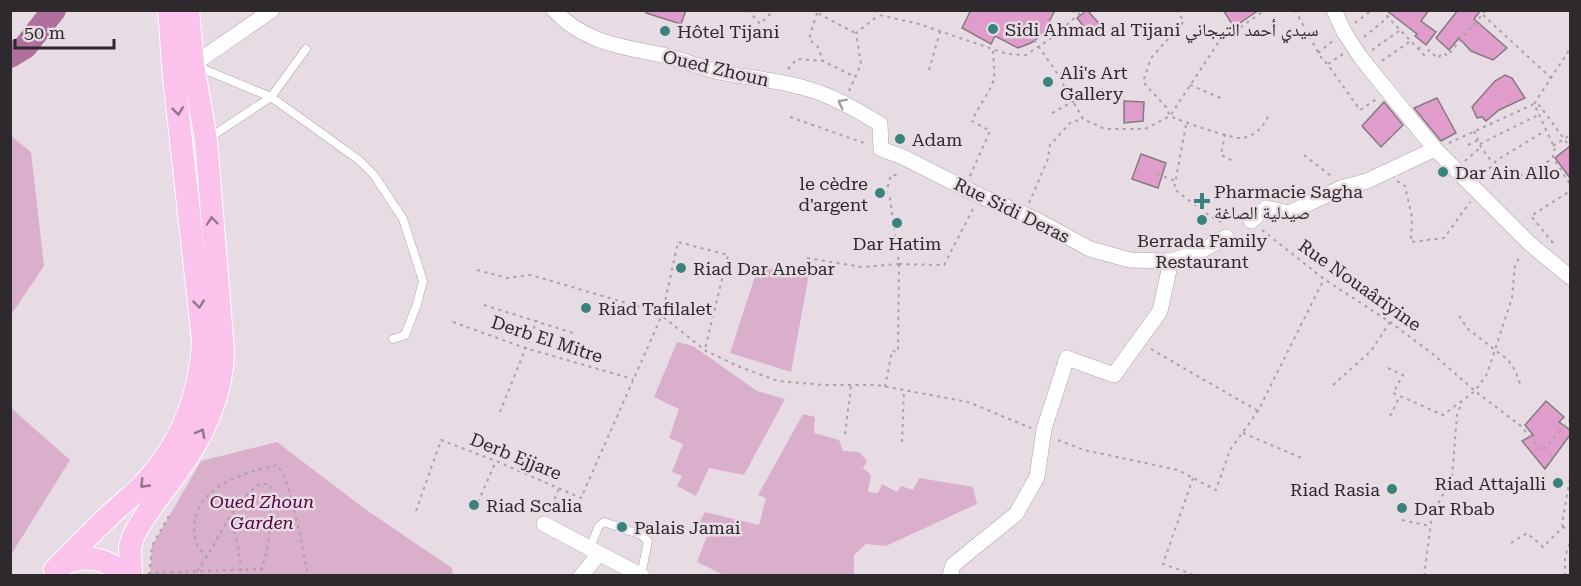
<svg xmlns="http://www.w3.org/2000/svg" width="1581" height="586" font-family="'Roboto Serif','Noto Naskh Arabic',serif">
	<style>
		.green { fill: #daafcc }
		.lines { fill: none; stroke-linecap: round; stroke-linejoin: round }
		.river { stroke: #b0709d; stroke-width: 24 }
		.building { fill: #e09ccb; stroke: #847a81; stroke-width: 1.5 }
		.lane-casing { stroke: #b0a4ac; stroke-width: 9 }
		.street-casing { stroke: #b0a4ac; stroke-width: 16 }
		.primary-casing { stroke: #fff; stroke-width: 24 }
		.path { stroke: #aaa0a7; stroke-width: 2; stroke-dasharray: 3 4.5; stroke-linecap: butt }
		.lane { stroke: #fff; stroke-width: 8 }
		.street { stroke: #fff; stroke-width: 15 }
		.primary { stroke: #fbc3eb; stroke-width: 22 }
		.oneway { stroke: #a09fa0 }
		.oneway2 { stroke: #94768c }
		.poi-dot { fill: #3a827c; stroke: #e8dce4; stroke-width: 2 }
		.labels { text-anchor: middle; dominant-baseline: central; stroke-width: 5; stroke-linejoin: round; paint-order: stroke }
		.poi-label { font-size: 18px; fill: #2d292c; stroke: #e8dce4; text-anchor: start }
		.street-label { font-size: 18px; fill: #2d292c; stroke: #e8dce4 }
		.park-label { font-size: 18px; font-style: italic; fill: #520042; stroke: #e8dce4 }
	</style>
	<rect width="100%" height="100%" fill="#e8dce4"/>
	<g class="green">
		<path d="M11 136 31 152 44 266 11 315Z"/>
		<path d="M758 267 809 274 791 372 730 353Z"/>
		<path d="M677 342 693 346 757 391 785 399 744 475 709 468 696 496 677 486 682 476 672 472 683 444 669 438 679 409 654 397Z"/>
		<path d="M11 408 70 460 11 555Z"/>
		<path d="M803 414 815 417 814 433 839 440 843 451 859 452 867 461 863 468 871 475 868 492 878 493 882 484 897 492 901 486 913 490 919 478 973 487 977 504 886 546 866 544 854 555V575H724L697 562 708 533 699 523 705 512 759 525 766 498 758 495Z"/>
		<path d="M277 442 365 509 452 568 453 575H150L152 546 201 461Z"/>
	</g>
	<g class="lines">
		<path class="river" d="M10 56 25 47 54 10"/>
	</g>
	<g class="building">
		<path d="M646 10H686L681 24 646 13Z"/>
		<path d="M971 10H1055L1043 34 1031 43 1018 48 995 36 991 44 962 28Z"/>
		<path d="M1087 10 1103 28 1092 37 1077 18Z"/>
		<path d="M1223 10H1259L1234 27Z"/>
		<path d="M1386 10H1429L1421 21 1436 32 1426 45 1415 36 1417 34Z"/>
		<path d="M1458 10H1481L1474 19 1507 48 1493 60 1471 51 1459 38 1449 50 1436 38Z"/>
		<path d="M1505 75 1512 78 1525 98 1499 110 1486 121 1482 117 1477 118 1472 107 1495 81Z"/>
		<path d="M1437 98 1456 133 1441 141 1414 108Z"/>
		<path d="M1124 101 1144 102 1143 121 1124 123Z"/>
		<path d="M1384 102 1403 125 1381 147 1362 126Z"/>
		<path d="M1570 146V178L1555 158Z"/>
		<path d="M1141 154 1166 163 1158 188 1132 179Z"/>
		<path d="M1546 401 1564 417 1559 422 1570 430V435L1545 469 1522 441 1533 435 1525 425Z"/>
	</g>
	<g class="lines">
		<g class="lane-casing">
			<g id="lane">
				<path d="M196 66 271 97 359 160 374 175 403 219 423 281 417 304 405 335 393 339"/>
				<path d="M209 138 271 97 306 49"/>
				<path d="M589 549 599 526 604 522 641 535 648 541 641 575"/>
			</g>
		</g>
		<g class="street-casing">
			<g id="street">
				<path d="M554 10C585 44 625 47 667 56 686 61 705 69 724 73 750 78 776 80 801 87 830 94 855 109 880 124L881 149 903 157 980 196 1033 218 1090 249 1130 260 1171 261 1199 252 1226 237"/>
				<path d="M1334 10 1344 32 1361 58 1435 149 1529 243 1570 277"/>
				<path d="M187 69 272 10"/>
				<path d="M1251 221 1266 208 1289 213 1341 188 1367 181 1435 149"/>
				<path d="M544 524 642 576"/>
				<path d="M581 576 599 554"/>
				<path d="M950 576 953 565 1016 514 1037 477 1044 429 1067 358 1114 375 1160 311 1171 261"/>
			</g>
		</g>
		<g class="primary-casing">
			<g id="primary">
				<path d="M60 566C82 553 107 557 125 576"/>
				<path d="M55 570C73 552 90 534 108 517 120 505 134 495 145 483 182 443 201 393 203 340L174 77 169 10"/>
				<path d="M131 576 130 547 133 537C144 514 162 493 177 472 203 437 223 394 223 350L206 140 193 65 188 10"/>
			</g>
		</g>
		<g class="path">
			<path d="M748 10 760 24 774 10"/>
			<path d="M812 10 855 33"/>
			<path d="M875 10 879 15 919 24 1007 54 1026 55 1056 35 1083 10"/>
			<path d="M1073 10 1076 16"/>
			<path d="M1176 10 1184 21 1151 58 1143 82 1166 107 1170 116C1180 121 1235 140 1243 138 1256 135 1262 128 1268 117"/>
			<path d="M1295 10 1320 56 1328 65 1360 110 1378 98"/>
			<path d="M1381 10 1424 55 1429 50 1437 58 1444 53 1447 56 1486 10"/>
			<path d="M817 13 809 39 818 47 823 61"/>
			<path d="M1483 15 1551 78"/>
			<path d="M1355 23 1372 10"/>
			<path d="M1364 37 1387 18 1393 10"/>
			<path d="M1034 40 1055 70 1083 119 1105 129H1145L1170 116 1218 43 1265 10"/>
			<path d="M1418 49 1423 43"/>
			<path d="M1372 50 1399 31"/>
			<path d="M1318 53 1334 40"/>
			<path d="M1382 61 1409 42"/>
			<path d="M1328 64 1343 54"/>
			<path d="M788 69 797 59 823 61 855 77"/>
			<path d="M929 70 940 32"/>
			<path d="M1190 85 1223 99"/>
			<path d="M849 91 861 64 856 33 879 15"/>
			<path d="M1052 113 1074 101 1090 89 1096 95 1106 85"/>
			<path d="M790 117 867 144"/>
			<path d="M1186 125 1174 189 1210 216 1223 223"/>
			<path d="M1474 131 1481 147 1492 162"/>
			<path d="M1225 134 1221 155 1233 161"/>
			<path d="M1449 143 1534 104 1555 149 1553 151V158L1570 184"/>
			<path d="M1567 143 1540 106 1534 104 1570 49"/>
			<path d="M1480 144 1538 115"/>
			<path d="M1468 145 1478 140"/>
			<path d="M1553 146 1570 135"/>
			<path d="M1304 155 1331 176"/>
			<path d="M1465 161 1481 147"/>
			<path d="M1157 174 1175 181"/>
			<path d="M1484 174 1497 160 1545 131"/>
			<path d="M970 176 990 131 972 121C977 108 992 90 994 78 995 69 993 58 993 49"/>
			<path d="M1513 179 1553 159"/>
			<path d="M1397 181 1405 186 1412 217 1411 242 1444 238 1470 202"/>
			<path d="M1029 203 1048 159 1050 145 1071 122 1083 119"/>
			<path d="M1262 230 1324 279 1390 322 1434 355 1475 391 1521 426 1542 451 1570 420"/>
			<path d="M1553 243 1531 216 1570 191"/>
			<path d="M807 258 862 267 899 264"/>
			<path d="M899 264 944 265 973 209"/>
			<path d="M477 270 507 278 531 275 657 312 706 351 740 367 778 381 824 385H877L968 402 1031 428"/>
			<path d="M484 305 573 333"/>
			<path d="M1459 316 1468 329 1508 360 1515 370 1521 386"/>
			<path d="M453 322 525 348 633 379"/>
			<path d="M1151 349 1258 411"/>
			<path d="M1388 368 1403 375 1393 393 1443 415 1475 391 1487 374 1512 298 1515 265 1521 255"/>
			<path d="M1333 385 1371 351 1390 322"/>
			<path d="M885 387 892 351 898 352 899 264 890 198 886 193 891 175H897L898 171"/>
			<path d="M500 412 537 320"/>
			<path d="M1390 416 1400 396"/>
			<path d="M1243 433 1304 459"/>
			<path d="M845 434 851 386"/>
			<path d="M1058 440 1084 450 1178 470 1216 490 1230 450 1258 411 1324 279"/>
			<path d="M902 442 904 391"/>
			<path d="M1193 478 1163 564 1197 576"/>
			<path d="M475 509 496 461"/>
			<path d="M416 511 441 440 496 461 581 498 662 315 678 242 728 255 705 349"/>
			<path d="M549 513 559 488"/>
			<path d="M230 517 238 545 242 576"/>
			<path d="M1402 520 1430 526"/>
			<path d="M1563 527 1562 524 1570 478"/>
			<path d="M1563 527 1570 531"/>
			<path d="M1511 543 1527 533 1543 547 1563 527"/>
			<path d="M207 558C204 553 198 548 196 542 194 536 194 525 195 519 204 483 245 473 277 465 291 478 303 553 308 576"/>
			<path d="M150 567 152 546 171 512"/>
			<path d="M197 571C219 542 229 505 261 483L270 485C273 510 270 554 258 576"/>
			<path d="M148 573 262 569 264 576"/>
			<path d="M1424 576 1432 515 1452 478 1457 415 1462 402"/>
			<path d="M1565 576V557L1570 542"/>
		</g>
		<use href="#lane" class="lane"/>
		<use href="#street" class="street"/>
		<use href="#primary" class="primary"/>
	</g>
	<defs><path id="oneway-chevron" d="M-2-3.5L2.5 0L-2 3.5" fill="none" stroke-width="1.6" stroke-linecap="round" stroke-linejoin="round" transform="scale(1.5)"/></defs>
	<use class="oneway" href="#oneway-chevron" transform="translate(842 103) rotate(-153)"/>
	<g class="oneway2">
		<use href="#oneway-chevron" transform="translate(178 111) rotate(83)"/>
		<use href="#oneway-chevron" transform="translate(212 221) rotate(-95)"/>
		<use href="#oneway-chevron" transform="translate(199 304) rotate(84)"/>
		<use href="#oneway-chevron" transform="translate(201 433) rotate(-62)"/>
		<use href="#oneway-chevron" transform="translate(144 484) rotate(134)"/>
	</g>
	<g class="poi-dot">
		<circle cx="993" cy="29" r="6"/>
		<circle cx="665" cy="31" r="6"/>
		<circle cx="1048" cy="82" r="6"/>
		<circle cx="900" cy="139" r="6"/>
		<circle cx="1443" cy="172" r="6"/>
		<circle cx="880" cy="193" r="6"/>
		<path d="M1199 192h6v6h6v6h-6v6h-6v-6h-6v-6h6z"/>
		<circle cx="1202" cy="220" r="6"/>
		<circle cx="897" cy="223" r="6"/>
		<circle cx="681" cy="268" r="6"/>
		<circle cx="586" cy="308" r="6"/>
		<circle cx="1558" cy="483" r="6"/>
		<circle cx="1392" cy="489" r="6"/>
		<circle cx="474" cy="505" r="6"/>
		<circle cx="1402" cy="508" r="6"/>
		<circle cx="622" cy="527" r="6"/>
	</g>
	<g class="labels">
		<g class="poi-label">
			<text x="1005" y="29">Sidi Ahmad al Tijani سيدي أحمد التيجاني</text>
			<text x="677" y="31">Hôtel Tijani</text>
			<text x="1060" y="72">Ali's Art<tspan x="1060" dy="21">Gallery</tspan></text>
			<text x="912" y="139">Adam</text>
			<text x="1455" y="172">Dar Ain Allo</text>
			<text x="868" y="183" text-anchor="end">le cèdre<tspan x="868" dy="21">d'argent</tspan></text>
			<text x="1214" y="191">Pharmacie Sagha<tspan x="1214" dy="21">صيدلية الصاغة</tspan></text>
			<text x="1202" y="240" text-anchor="middle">Berrada Family<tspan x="1202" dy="21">Restaurant</tspan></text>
			<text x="897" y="243" text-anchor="middle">Dar Hatim</text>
			<text x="693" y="268">Riad Dar Anebar</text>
			<text x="598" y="308">Riad Tafilalet</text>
			<text x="1546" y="483" text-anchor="end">Riad Attajalli</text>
			<text x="1380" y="489" text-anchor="end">Riad Rasia</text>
			<text x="486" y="505">Riad Scalia</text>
			<text x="1414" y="508">Dar Rbab</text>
			<text x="634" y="527">Palais Jamai</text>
		</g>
		<g class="street-label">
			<text transform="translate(716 68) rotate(13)">Oued Zhoun</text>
			<text transform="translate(1012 210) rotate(26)">Rue Sidi Deras</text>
			<text transform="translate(1360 285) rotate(35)">Rue Nouaâriyine</text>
			<text transform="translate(547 339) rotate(18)">Derb El Mitre</text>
			<text transform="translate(516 456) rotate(22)">Derb Ejjare</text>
		</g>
		<g class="park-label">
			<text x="262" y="501">Oued Zhoun<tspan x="262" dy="21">Garden</tspan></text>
		</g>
	</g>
	<rect width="1581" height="586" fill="none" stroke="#2d292c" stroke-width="24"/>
	<path d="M15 39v9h99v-9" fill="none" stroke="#2d292c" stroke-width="3"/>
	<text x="24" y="39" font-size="18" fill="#2d292c" stroke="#e8dce4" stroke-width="4.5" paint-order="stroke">50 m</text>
</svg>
